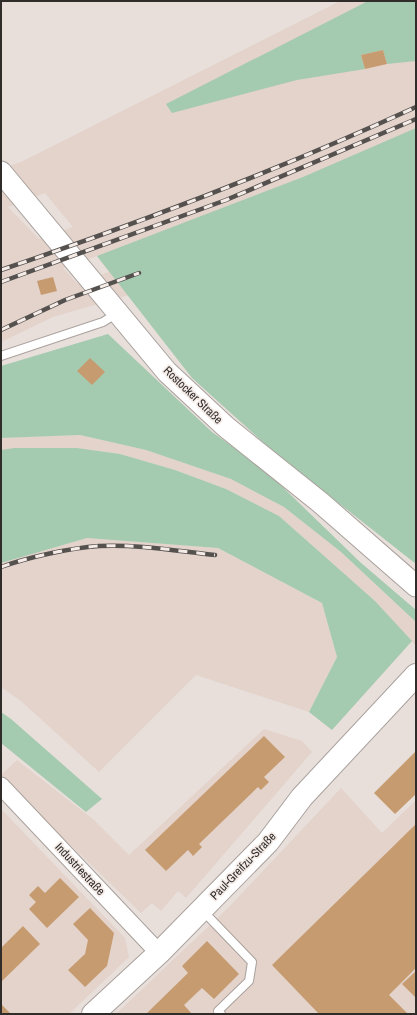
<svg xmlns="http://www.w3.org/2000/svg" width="417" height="1015" font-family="'Archivo Narrow',sans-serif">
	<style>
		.built { fill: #e3d3cb; fill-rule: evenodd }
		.green { fill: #a4cab0 }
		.building { fill: #c79b70 }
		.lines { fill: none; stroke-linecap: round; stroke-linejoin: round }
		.service-casing { stroke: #a9a19d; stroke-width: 10 }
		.minor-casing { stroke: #a9a19d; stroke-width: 19 }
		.tertiary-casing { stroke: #a9a19d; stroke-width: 23 }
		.secondary-casing { stroke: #a9a19d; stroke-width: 24 }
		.service { stroke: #fff; stroke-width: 8 }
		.minor { stroke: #fff; stroke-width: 17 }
		.tertiary { stroke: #fff; stroke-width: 21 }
		.secondary { stroke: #fff; stroke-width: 22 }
		.rail-casing { stroke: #55514f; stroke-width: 4.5 }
		.rail { stroke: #f5ece8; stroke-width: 3; stroke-dasharray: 9; stroke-linecap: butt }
		.labels { text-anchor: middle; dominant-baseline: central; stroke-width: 3.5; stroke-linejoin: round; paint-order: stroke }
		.street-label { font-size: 12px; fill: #2f2c2a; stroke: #f5ece8 }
	</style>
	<rect width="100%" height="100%" fill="#e8dfdb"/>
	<g class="built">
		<path d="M340 1H416V190L129 295 53 317 1 342V169L21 162ZM45 193 73 227 39 239 8 207ZM97 256 109 272 77 283 63 268Z"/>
		<path d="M80 435 146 450 231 479 284 507 341 552 416 622V646L375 601 279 516 226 489 175 470 120 454 77 448 1 450V438Z"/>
		<path d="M87 538 218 548 322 603 337 657 309 712 196 675 99 772 21 701 1 687V563Z"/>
		<path d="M264 729 302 741 312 752 186 898 178 891 161 911 152 903 141 913 1 778V775L17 760 94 820 129 855Z"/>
		<path d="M341 788 382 833 416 800V1014H116L230 906Z"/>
		<path d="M1 809 125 938 129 957 69 1014H1Z"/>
	</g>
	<g class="green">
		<path d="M368 1H416V61L387 64 383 50 361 55 365 69 297 80 172 113 166 104Z"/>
		<path d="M416 128V564L275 453 192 378 97 256 303 177Z"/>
		<path d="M108 334 212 432 263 468 360 562 416 610V622L341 552 284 507 231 479 146 450 80 435 1 438V366Z"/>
		<path d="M14 448H77L120 454 175 470 226 489 279 516 375 601 412 641 332 730 309 712 337 657 322 603 218 548 87 538 1 563V450Z"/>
		<path d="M1 712 11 719 102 799 86 812 1 743Z"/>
	</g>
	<g class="building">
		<path d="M383 50 387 64 365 69 361 55Z"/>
		<path d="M53 277 57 291 41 295 37 281Z"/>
		<path d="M90 358 105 372 92 385 77 371Z"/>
		<path d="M264 736 285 757 264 777 269 782 261 790 258 787 199 844 202 847 193 856 188 850 166 871 145 850Z"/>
		<path d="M416 751V794L395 814 374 793Z"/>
		<path d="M416 824V968L389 995 407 1013 319 1014 272 965Z"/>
		<path d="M60 878 79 897 47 928 29 909 36 902 29 895 38 886 45 893Z"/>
		<path d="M90 908 114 933 107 966 85 987 68 970 85 954 88 940 73 924Z"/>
		<path d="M23 926 40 944 1 982V948Z"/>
		<path d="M207 941 239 974 214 999 202 988 184 1005 192 1014H146L188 973 182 966Z"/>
		<path d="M416 971V998L402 984Z"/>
		<path d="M1 1004 11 1014H1Z"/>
	</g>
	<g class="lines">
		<g class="service-casing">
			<g id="service">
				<path d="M1 356 103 322 117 313"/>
				<path d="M202 910 252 962 249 981 218 1011 221 1014"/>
			</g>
		</g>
		<g class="minor-casing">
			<path id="minor" d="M1 786 159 953"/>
		</g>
		<g class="tertiary-casing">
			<path id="tertiary" d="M1 172 167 372 226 427 321 503 416 586"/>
		</g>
		<g class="secondary-casing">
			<path id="secondary" d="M93 1014 159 953 268 842 302 797 416 675"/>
		</g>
		<use href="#service" class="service"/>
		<use href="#minor" class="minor"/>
		<use href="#tertiary" class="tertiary"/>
		<use href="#secondary" class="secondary"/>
		<g class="rail-casing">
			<g id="rail">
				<path d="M1 270C142 222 281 169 416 107"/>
				<path d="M1 282 226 200 416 119"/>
				<path d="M1 330 65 300 139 273"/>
				<path d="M1 567C29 557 70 548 99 546 138 544 177 551 215 555"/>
			</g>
		</g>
		<use href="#rail" class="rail"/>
	</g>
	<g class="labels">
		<g class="street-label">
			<text transform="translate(193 395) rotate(44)">Rostocker Straße</text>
			<text transform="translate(243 866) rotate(-46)">Paul-Greifzu-Straße</text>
			<text transform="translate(80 869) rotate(47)">Industriestraße</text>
		</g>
	</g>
	<rect width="417" height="1015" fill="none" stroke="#2f2c2a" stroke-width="4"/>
</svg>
